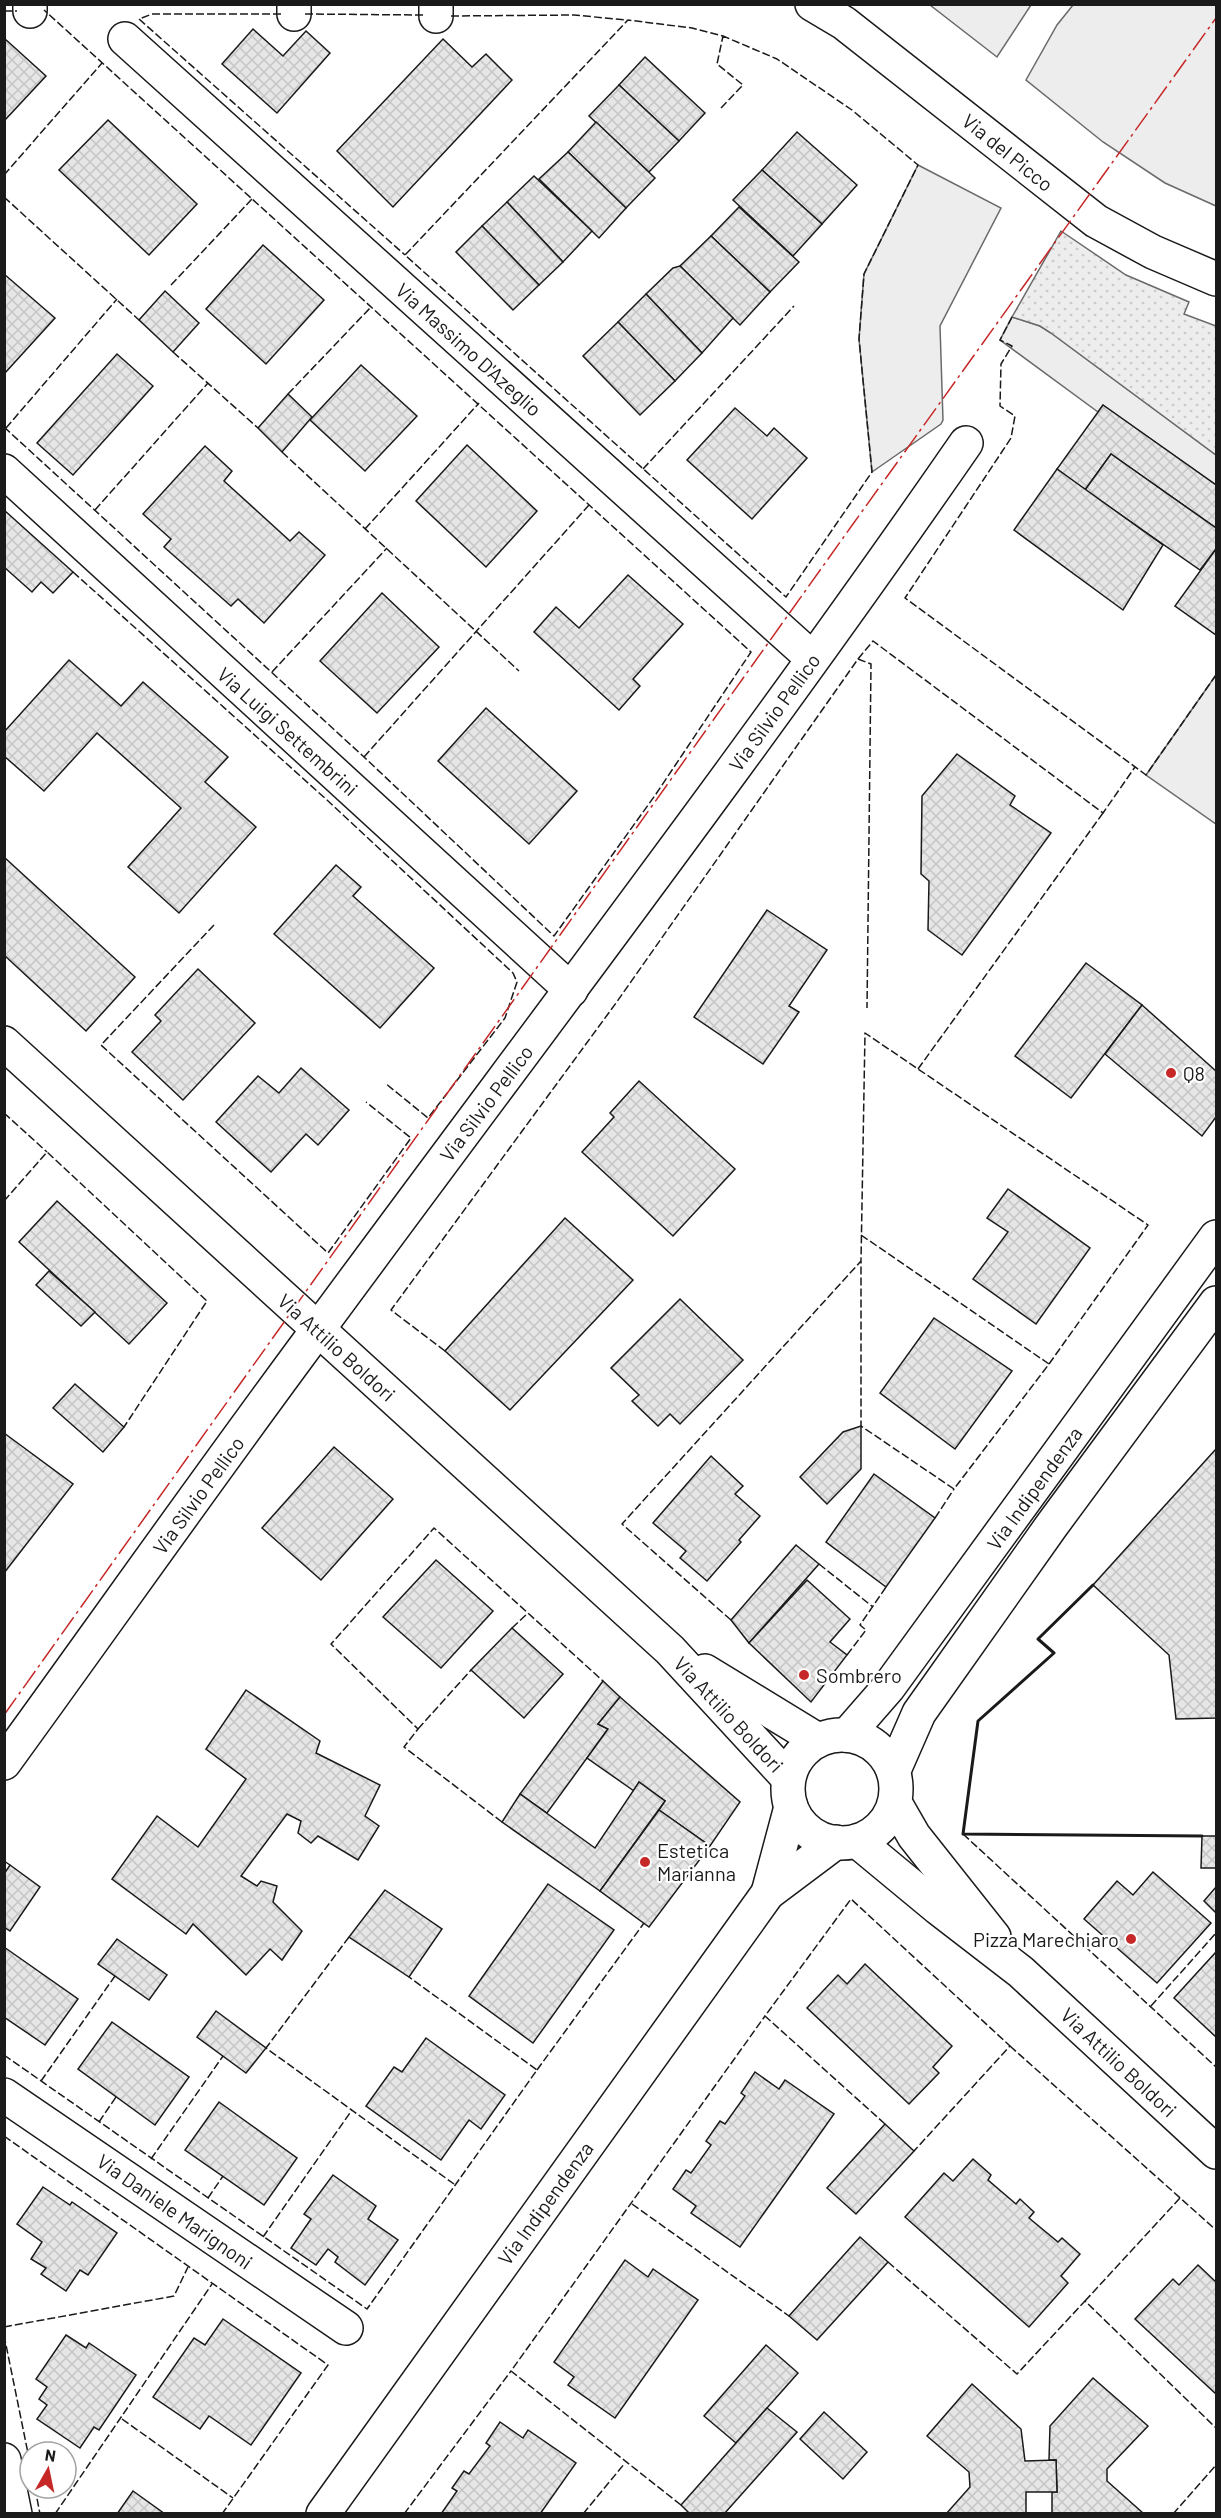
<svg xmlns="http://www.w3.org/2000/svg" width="1221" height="2518" font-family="Barlow,sans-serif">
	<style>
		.built { fill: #ededed; stroke: #6a6a6a; stroke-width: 1.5 }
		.park { fill: url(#park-dots); stroke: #6a6a6a; stroke-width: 1.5 }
		.building { fill: url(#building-cross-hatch); stroke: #1a1a1a; stroke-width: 1.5 }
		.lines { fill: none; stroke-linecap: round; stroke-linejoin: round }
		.street-casing { stroke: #1a1a1a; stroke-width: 36 }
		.secondary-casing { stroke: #1a1a1a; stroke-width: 36 }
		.street { stroke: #fff; stroke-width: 33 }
		.secondary { stroke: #fff; stroke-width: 33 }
		.fence { stroke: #1a1a1a; stroke-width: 1.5; stroke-dasharray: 8 3; stroke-linecap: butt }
		.wall { stroke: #1a1a1a; stroke-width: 3 }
		.power { stroke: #c62828; stroke-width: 1.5; stroke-dasharray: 21 4.5 3 4.5; stroke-linecap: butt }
		.poi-dot { fill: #c62828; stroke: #fff; stroke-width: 2 }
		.labels { text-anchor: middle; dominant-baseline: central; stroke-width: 4.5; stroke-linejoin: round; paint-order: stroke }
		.street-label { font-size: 20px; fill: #1a1a1a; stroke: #fff }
		.poi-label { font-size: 20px; fill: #1a1a1a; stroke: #fff; text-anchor: start }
	</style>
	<defs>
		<pattern id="park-dots" width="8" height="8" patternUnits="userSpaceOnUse" patternTransform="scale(1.5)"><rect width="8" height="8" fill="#ededed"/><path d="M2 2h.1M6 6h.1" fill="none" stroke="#cbcbcb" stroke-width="1.8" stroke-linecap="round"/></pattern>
		<pattern id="building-cross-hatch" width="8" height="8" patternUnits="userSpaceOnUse" patternTransform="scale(1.5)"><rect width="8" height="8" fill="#e6e6e6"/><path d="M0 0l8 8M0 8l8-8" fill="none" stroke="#c5c5c5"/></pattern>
	</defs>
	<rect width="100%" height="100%" fill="#fff"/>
	<g class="built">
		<path d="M930 5H1031L997 57Z"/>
		<path d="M1073 5H1216V206L1165 183 1103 142 1026 80 1057 25Z"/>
		<path d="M918 165 1001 208 940 326 943 420 941 424 872 472 859 339 864 274Z"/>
		<path d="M1012 317 1040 326 1051 333 1216 455V485L1103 405 1098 412 1000 340Z"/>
		<path d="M1216 675V824L1146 775Z"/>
	</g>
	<path class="park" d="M1061 231 1126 275 1189 302 1184 314 1216 326V455L1051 333 1040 326 1012 317Z"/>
	<g class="building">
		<path d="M253 29 283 56 306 31 330 53 277 113 222 64Z"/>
		<path d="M4 38 46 76 4 121Z"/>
		<path d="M443 39 472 67 486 54 512 80 393 207 337 151Z"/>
		<path d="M645 57 705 113 679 141 619 85Z"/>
		<path d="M619 85 679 141 649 172 589 116Z"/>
		<path d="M108 120 197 204 149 255 59 170Z"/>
		<path d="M596 122 655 178 626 208 568 152Z"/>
		<path d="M797 132 857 185 822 224 762 170Z"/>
		<path d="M568 152 626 208 599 238 539 179Z"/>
		<path d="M762 170 822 224 793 256 733 200Z"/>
		<path d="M534 176 592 231 563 262 507 202Z"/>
		<path d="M507 202 563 262 539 285 482 226Z"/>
		<path d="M739 207 799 262 770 292 711 236Z"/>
		<path d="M482 226 539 285 513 310 456 252Z"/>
		<path d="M711 236 770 292 740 325 680 266Z"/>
		<path d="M263 245 324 300 266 364 206 309Z"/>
		<path d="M680 266 733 318 702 353 646 294 673 268Z"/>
		<path d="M4 274 55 318 4 374Z"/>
		<path d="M165 291 199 323 173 352 139 320Z"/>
		<path d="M646 294 702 353 675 381 618 322Z"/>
		<path d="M618 322 675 381 640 415 583 356Z"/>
		<path d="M117 354 153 386 73 475 37 443Z"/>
		<path d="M361 365 417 416 365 471 310 420Z"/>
		<path d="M288 394 312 417 282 452 258 428Z"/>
		<path d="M1103 405 1216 485V528L1111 454 1085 490 1057 469Z"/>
		<path d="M735 408 767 436 774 428 807 458 752 519 687 460Z"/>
		<path d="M467 445 537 511 486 567 416 501Z"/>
		<path d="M205 446 232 471 224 481 290 541 299 532 325 555 264 623 238 599 231 606 164 547 171 539 143 514Z"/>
		<path d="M1111 454 1216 528V549L1200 570 1085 490Z"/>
		<path d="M1057 469 1163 545 1123 610 1014 530Z"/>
		<path d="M4 510 73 572 53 593 41 582 32 592 4 567Z"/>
		<path d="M1216 549V635L1175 606Z"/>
		<path d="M628 575 683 624 633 679 640 686 619 710 534 632 556 607 579 628Z"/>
		<path d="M382 593 439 647 377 713 320 661Z"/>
		<path d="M69 660 121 706 143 682 228 757 205 782 256 827 179 913 128 867 181 808 97 733 44 791 4 756V732Z"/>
		<path d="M486 708 577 791 529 844 438 761Z"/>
		<path d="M957 754 1015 796 1010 805 1051 833 962 955 928 930 929 881 921 874 922 796Z"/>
		<path d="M4 857 135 977 86 1031 4 955Z"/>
		<path d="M336 865 361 887 353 896 434 968 380 1028 274 934Z"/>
		<path d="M767 910 827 950 789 1006 799 1012 763 1064 694 1017Z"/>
		<path d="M1086 963 1142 1005 1071 1098 1015 1056Z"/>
		<path d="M198 969 255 1023 183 1100 132 1052 161 1021 155 1015Z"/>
		<path d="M1142 1005 1216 1071V1117L1202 1136 1105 1054Z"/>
		<path d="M301 1068 349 1110 318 1145 306 1134 271 1172 216 1122 258 1076 279 1093Z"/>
		<path d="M639 1081 735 1169 673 1236 582 1152 614 1117 610 1113Z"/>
		<path d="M1008 1189 1090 1248 1036 1324 973 1279 1008 1232 987 1218Z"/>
		<path d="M57 1201 167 1303 129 1344 19 1242Z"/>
		<path d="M565 1218 633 1280 510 1410 445 1351Z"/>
		<path d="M49 1271 95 1312 81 1326 36 1285Z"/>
		<path d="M680 1299 743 1360 680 1424 670 1414 658 1426 632 1401 639 1395 611 1368Z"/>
		<path d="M934 1318 1012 1371 955 1449 880 1393Z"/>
		<path d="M75 1384 124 1427 103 1452 53 1408Z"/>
		<path d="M861 1426V1469L827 1504 800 1477 843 1432Z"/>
		<path d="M4 1433 73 1484 4 1573Z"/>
		<path d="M334 1447 393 1499 321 1580 262 1528Z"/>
		<path d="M1216 1449V1718L1176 1719 1169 1655 1093 1585Z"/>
		<path d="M711 1456 743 1486 735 1494 760 1516 739 1540 741 1542 707 1581 680 1558 686 1551 653 1523Z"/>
		<path d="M874 1474 935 1518 886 1587 826 1542Z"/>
		<path d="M796 1545 819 1564 749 1643 731 1620Z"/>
		<path d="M436 1560 493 1611 441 1668 383 1617Z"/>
		<path d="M807 1580 850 1619 830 1642 847 1655 811 1702 749 1643Z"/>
		<path d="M512 1628 563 1674 524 1718 471 1670Z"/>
		<path d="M603 1681 620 1697 598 1724 608 1729 547 1813 520 1794Z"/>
		<path d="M246 1690 320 1741 316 1753 380 1785 365 1816 379 1826 358 1860 318 1836 311 1843 298 1833 301 1821 287 1814 241 1876 257 1886 261 1881 277 1886 273 1902 302 1931 282 1960 270 1949 246 1975 193 1924 186 1934 112 1879 157 1816 198 1847 246 1779 206 1749Z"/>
		<path d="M620 1697 740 1802 710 1846 659 1810 665 1801 639 1782 634 1791 587 1758 608 1729 598 1724Z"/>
		<path d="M639 1782 665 1801 600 1891 502 1822 520 1794 595 1848Z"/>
		<path d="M659 1810 710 1846 649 1927 600 1891Z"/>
		<path d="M1202 1836H1216V1868H1201Z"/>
		<path d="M10 1865 40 1887 10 1931 4 1927V1874Z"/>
		<path d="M1153 1872 1211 1923 1157 1983 1084 1919 1117 1881 1133 1895Z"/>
		<path d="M548 1884 614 1930 533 2043 469 1996Z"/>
		<path d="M1216 1887V1913L1204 1901Z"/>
		<path d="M385 1890 442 1929 409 1977 349 1937Z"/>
		<path d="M117 1939 167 1975 149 2000 98 1964Z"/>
		<path d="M4 1947 78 1999 45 2045 4 2017Z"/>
		<path d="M1216 1952V2037L1174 1998Z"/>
		<path d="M865 1964 952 2046 933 2067 939 2073 909 2104 807 2008 838 1975 847 1984Z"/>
		<path d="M216 2011 266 2048 246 2073 197 2037Z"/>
		<path d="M112 2022 189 2077 155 2125 78 2069Z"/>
		<path d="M426 2038 505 2095 481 2129 469 2120 441 2160 366 2106 394 2067 402 2072Z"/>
		<path d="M755 2072 779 2089 785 2080 834 2114 740 2247 691 2213 696 2206 673 2189 686 2170 691 2173 711 2145 706 2141 720 2121 725 2124 745 2096 741 2093Z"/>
		<path d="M219 2102 297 2158 264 2205 185 2150Z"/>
		<path d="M885 2124 914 2151 856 2214 827 2188Z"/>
		<path d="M973 2159 991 2175 988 2180 1016 2204 1020 2199 1034 2212 1029 2218 1058 2242 1062 2238 1080 2254 1061 2276 1068 2283 1029 2327 905 2217 944 2173 953 2181Z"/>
		<path d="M333 2175 376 2206 368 2219 398 2240 365 2285 335 2262 338 2257 328 2249 316 2265 291 2248 311 2219 304 2214Z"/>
		<path d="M43 2187 70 2205 72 2202 117 2233 88 2275 80 2270 66 2291 41 2274 46 2268 31 2259 42 2242 17 2224Z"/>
		<path d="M860 2237 888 2262 817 2340 789 2316Z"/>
		<path d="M625 2260 648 2277 653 2269 698 2300 615 2418 568 2385 574 2377 554 2362Z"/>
		<path d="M1198 2265 1216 2282V2394L1135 2319 1173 2279 1179 2285Z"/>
		<path d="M223 2319 301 2373 251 2445 209 2416 200 2429 153 2397 194 2338 205 2345Z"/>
		<path d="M66 2335 86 2348 89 2343 136 2375 99 2430 94 2427 80 2448 37 2419 47 2405 39 2399 47 2387 36 2379Z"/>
		<path d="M766 2345 798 2373 736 2443 704 2416Z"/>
		<path d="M1093 2378 1148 2426 1107 2469V2481L1144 2514H1052V2492H1057L1056 2460H1049L1050 2426Z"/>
		<path d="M972 2384 1021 2429 1025 2461 1056 2460 1057 2492H1026V2514H946L970 2487 969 2472 927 2436Z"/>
		<path d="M767 2408 797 2432 724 2514H690L681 2505Z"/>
		<path d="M824 2412 867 2452 843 2479 800 2439Z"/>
		<path d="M500 2422 523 2438 528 2430 576 2463 540 2514H441L457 2491 452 2488 464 2471 469 2474 490 2446 486 2443Z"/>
		<path d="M133 2491 165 2514H117Z"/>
	</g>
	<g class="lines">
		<g class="street-casing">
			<g id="street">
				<path d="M30 4V11"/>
				<path d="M294 4V14"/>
				<path d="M436 4V16"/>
				<path d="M125 39 812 658"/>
				<path d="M4 471 571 990"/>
				<path d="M4 1043 670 1650 788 1778"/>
				<path d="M705 1671 818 1740"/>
				<path d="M4 1763C110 1617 214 1469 322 1324 538 1031 759 742 966 443"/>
				<path d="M895 1803 914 1836 994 1937"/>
				<path d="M857 1841 938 1908 1021 1972 1216 2152"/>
				<path d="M4 2095 346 2328"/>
				<path d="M4 2460 15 2514"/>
			</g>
		</g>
		<g class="secondary-casing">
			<g id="secondary">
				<path d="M812 4 844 23 1096 221 1153 252 1216 279"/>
				<circle cx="842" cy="1789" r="54"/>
				<path d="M847 1735 888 1688 1216 1237"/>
				<path d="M894 1770 919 1713 1052 1525 1216 1303"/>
				<path d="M768 1893 791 1807"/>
				<path d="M323 2514 768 1893 836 1842"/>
			</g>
		</g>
		<use href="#street" class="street"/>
		<use href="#secondary" class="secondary"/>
		<g class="fence">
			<path d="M4 11H17"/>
			<path d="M281 14H152L139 19 405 255"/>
			<path d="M305 14 423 15"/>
			<path d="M451 16 574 15 627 20"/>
			<path d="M721 108 743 85 717 64 723 36 692 28 628 20 405 255 786 597 872 472 859 339 864 274 918 165 852 110 777 59 723 36"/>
			<path d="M4 175 102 63"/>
			<path d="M4 197 139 320"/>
			<path d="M171 285 252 199"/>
			<path d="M1012 317 1000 340 1012 346 1001 364 1000 406 1015 416 1011 438 905 598 1146 775 1216 675"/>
			<path d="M173 352 258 428"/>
			<path d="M288 394 371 307"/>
			<path d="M4 427 364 757 554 936 656 794 751 652 44 10"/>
			<path d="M6 428 117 299"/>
			<path d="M282 452 519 671"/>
			<path d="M643 469 794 306"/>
			<path d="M95 510 208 383"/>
			<path d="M365 529 479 403"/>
			<path d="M73 572 327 800 513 973 517 982 505 1018 428 1118 385 1083"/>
			<path d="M858 659 873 641 1103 813 1135 767"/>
			<path d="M272 672 387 548"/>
			<path d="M364 757 589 505"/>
			<path d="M214 925 101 1045 328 1253 411 1138 366 1102"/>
			<path d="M918 1069 1103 813"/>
			<path d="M4 1113 47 1152"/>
			<path d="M4 1201 47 1152 207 1301 124 1427"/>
			<path d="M861 1235 1049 1364"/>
			<path d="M445 1351 391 1310 616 1003 858 659 871 664 867 1008"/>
			<path d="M935 1518 954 1489"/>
			<path d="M819 1564 873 1607"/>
			<path d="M731 1620 622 1524 861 1261V1426L954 1489 1049 1364 1148 1225 865 1033 861 1261"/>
			<path d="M512 1628 528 1613"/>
			<path d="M847 1655 866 1630 860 1625 886 1587"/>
			<path d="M418 1729 471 1670"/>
			<path d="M502 1822 404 1747 418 1729 331 1644 434 1528 603 1681"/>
			<path d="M963 1834 1216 2067"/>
			<path d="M4 1861 10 1865"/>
			<path d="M349 1937 266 2048 454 2184"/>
			<path d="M1151 2006 1216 1933"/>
			<path d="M1010 2046 1216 2230"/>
			<path d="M4 2055 367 2309 537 2070 409 1977"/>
			<path d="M537 2070 644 1923"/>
			<path d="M41 2081 115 1976"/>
			<path d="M99 2122 116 2097"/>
			<path d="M885 2124 765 2016 851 1899 1010 2046 914 2151"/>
			<path d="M4 2136 328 2365 222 2514"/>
			<path d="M151 2159 223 2056"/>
			<path d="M208 2198 223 2176"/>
			<path d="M632 2204 789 2316"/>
			<path d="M263 2237 352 2110"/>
			<path d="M888 2262 1017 2374 1085 2301 1216 2428"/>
			<path d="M1085 2301 1180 2198"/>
			<path d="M4 2327 174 2296 188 2267"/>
			<path d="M4 2335 30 2463"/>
			<path d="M122 2419 233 2498"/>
			<path d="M35 2488 40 2514"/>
			<path d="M681 2505 511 2371 765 2016"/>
			<path d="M55 2514 212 2284"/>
			<path d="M404 2514 511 2371"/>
			<path d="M583 2514 625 2463"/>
			<path d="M1173 2514 1216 2465"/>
		</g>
		<path class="wall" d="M1093 1585 1038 1639 1054 1653 978 1721 963 1834 1202 1836"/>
		<path class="power" d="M4 1715 853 524 1216 18"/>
	</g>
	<g class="poi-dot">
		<circle cx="1171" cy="1073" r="6"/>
		<circle cx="804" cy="1675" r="6"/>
		<circle cx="645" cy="1862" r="6"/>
		<circle cx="1131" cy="1939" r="6"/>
	</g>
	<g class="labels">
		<g class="street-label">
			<text transform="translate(1008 152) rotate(39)">Via del Picco</text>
			<text transform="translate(469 349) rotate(42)">Via Massimo D'Azeglio</text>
			<text transform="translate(774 712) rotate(-54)">Via Silvio Pellico</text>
			<text transform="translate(288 731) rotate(42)">Via Luigi Settembrini</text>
			<text transform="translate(486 1103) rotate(-53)">Via Silvio Pellico</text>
			<text transform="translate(337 1347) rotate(42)">Via Attilio Boldori</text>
			<text transform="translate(1034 1488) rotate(-54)">Via Indipendenza</text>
			<text transform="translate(198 1495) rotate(-54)">Via Silvio Pellico</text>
			<text transform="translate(729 1714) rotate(47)">Via Attilio Boldori</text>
			<text transform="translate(1119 2062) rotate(43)">Via Attilio Boldori</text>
			<text transform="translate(545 2203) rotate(-54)">Via Indipendenza</text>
			<text transform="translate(175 2211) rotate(35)">Via Daniele Marignoni</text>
		</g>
		<g class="poi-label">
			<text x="1183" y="1073">Q8</text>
			<text x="816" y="1675">Sombrero</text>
			<text x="657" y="1850">Estetica<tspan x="657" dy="23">Marianna</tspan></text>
			<text x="1119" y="1939" text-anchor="end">Pizza Marechiaro</text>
		</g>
	</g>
	<rect width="1221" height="2518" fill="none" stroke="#1a1a1a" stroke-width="12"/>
	<g transform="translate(48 2470) rotate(9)"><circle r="28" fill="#ffffff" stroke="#a3a3a3" stroke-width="1.5"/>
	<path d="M0-4.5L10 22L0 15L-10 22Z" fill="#c62828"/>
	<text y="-9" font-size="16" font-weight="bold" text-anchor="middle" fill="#1a1a1a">N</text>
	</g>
</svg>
